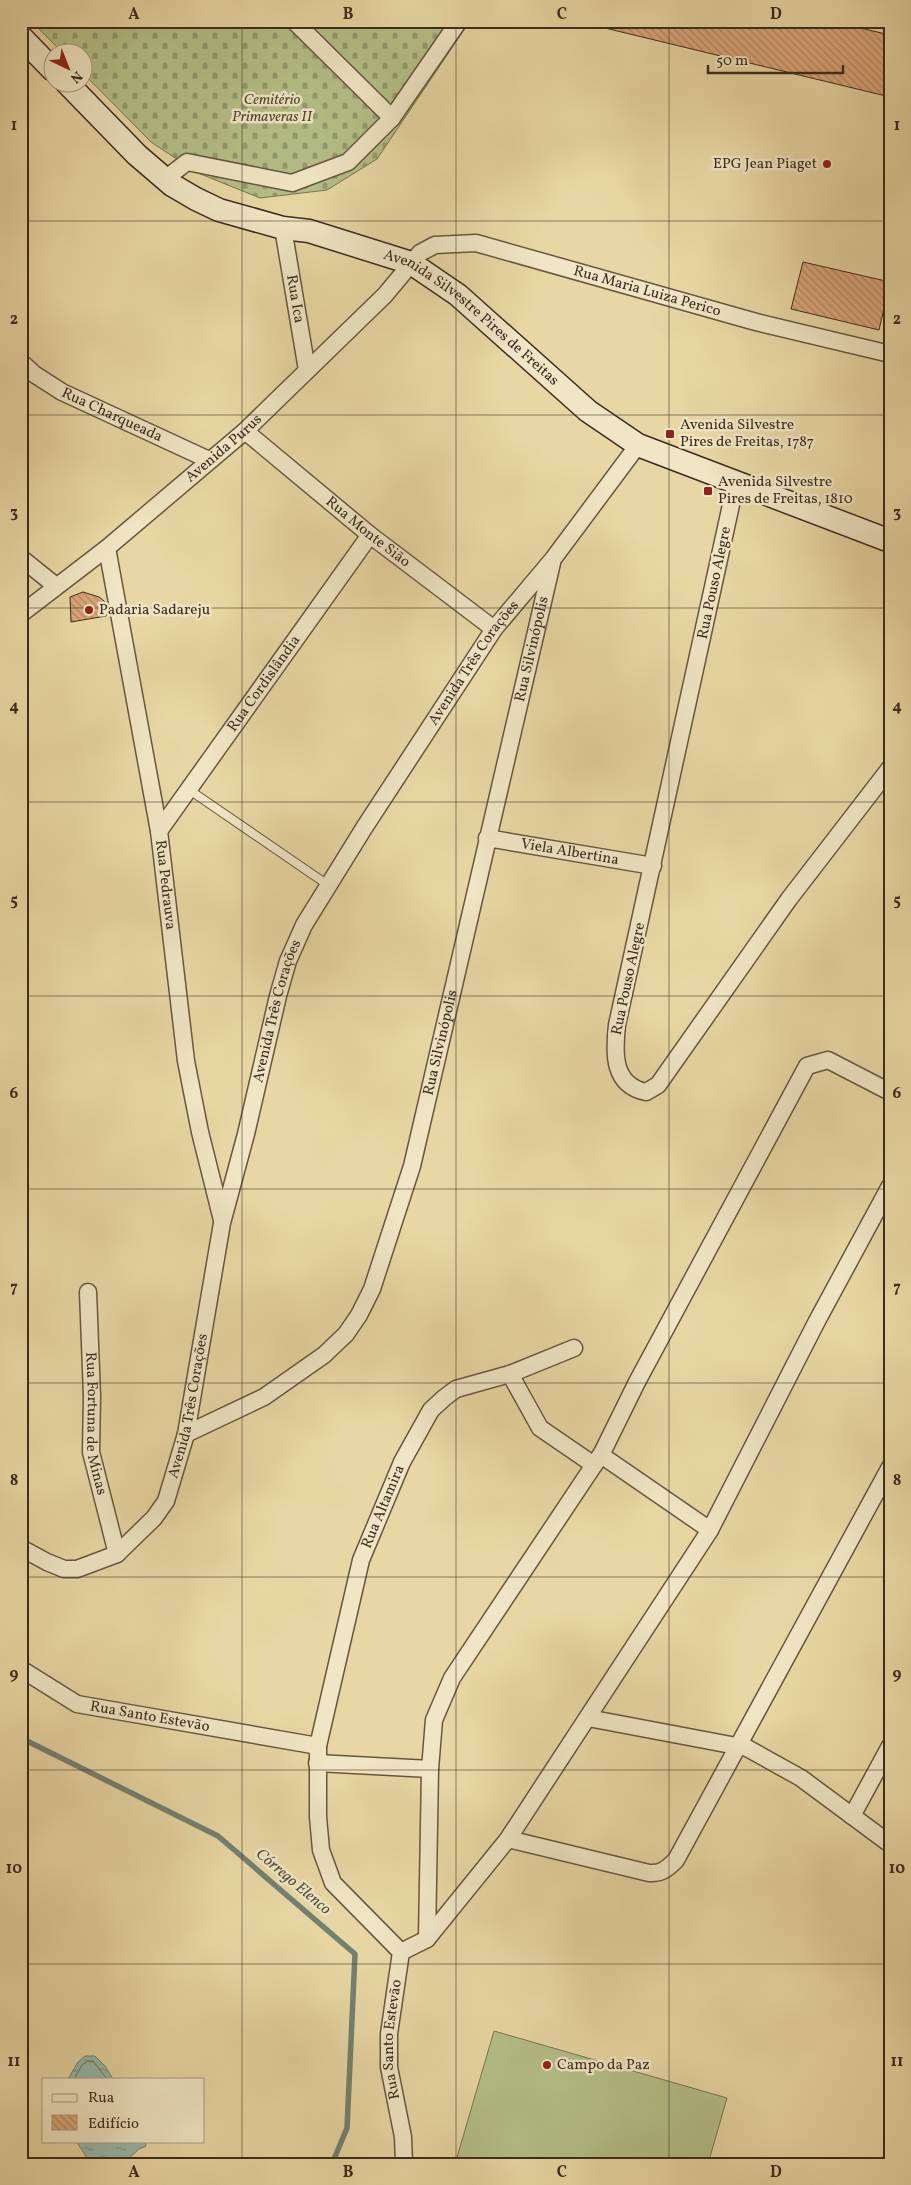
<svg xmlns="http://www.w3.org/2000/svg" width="911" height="2185" font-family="Vollkorn,serif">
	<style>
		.cemetery { fill: url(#cemetery-stones); stroke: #787653 }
		.pitch { fill: #b4bf87; stroke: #787653 }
		.water { fill: url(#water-ripples); stroke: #738172 }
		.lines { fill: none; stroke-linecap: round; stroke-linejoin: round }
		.shore { stroke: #6a7264; stroke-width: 1 }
		.stream { stroke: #738172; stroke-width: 5.5 }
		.building { fill: url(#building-back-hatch); stroke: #3c2c1f }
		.lane-casing { stroke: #675740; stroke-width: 10 }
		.street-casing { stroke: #675740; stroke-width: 19 }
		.secondary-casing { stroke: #3c2c1f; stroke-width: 25 }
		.lane { stroke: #f0e5c4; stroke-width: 8 }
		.street { stroke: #f0e5c4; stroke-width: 16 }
		.secondary { stroke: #f0e5c4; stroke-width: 22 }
		.grid { fill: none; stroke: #3c2c1f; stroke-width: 1; stroke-opacity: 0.55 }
		.poi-dot { fill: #8f2418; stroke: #f0e5c4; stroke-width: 2 }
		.labels { text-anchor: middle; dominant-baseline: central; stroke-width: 5; stroke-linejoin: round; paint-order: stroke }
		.park-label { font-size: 15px; font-style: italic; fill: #544934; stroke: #f0e5c4 }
		.poi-label { font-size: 15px; fill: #3c2c1f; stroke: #f0e5c4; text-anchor: start }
		.street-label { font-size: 15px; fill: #3c2c1f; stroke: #f0e5c4 }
		.water-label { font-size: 16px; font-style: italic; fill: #534f42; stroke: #f0e5c4 }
		.neatline { fill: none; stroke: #3c2c1f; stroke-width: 2 }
		.grid-label { font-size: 16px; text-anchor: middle; font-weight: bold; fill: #3c2c1f }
	</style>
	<defs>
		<pattern id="cemetery-stones" width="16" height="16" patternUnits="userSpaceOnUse" patternTransform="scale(1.25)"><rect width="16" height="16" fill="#b4bf87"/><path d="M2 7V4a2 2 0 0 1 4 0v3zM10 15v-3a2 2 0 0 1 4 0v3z" fill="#949b6e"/></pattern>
		<pattern id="water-ripples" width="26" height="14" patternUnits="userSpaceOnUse" patternTransform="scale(1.25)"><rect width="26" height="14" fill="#97b9aa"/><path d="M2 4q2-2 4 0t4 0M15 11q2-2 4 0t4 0" fill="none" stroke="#7c978a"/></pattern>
		<pattern id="building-back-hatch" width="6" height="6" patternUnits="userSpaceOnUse" patternTransform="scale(1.25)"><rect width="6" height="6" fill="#dba77a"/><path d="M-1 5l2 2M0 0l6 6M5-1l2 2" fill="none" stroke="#b38863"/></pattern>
	</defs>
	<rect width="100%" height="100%" fill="#e8d7a4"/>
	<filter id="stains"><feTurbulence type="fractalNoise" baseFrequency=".004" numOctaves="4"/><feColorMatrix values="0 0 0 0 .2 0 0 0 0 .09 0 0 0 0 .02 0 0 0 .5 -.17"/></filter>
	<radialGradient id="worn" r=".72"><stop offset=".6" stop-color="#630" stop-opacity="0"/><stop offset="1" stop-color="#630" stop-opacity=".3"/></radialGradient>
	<path class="cemetery" d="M31 21H470L377 159 327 190 260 198 198 173 151 142 83 73 82 52H62Z"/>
	<path class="pitch" d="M494 2031 727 2098 708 2164H455Z"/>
	<g class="water">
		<path d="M85 2056H95L105 2066 113 2079H68L78 2062Z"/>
		<path d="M76 2141H145L146 2146 139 2149 123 2164H91Z"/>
	</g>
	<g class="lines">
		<path class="shore" d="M74 2079 82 2065 88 2061H93L107 2079"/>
		<path class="stream" d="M21 1738 218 1836 355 1954 347 2128 332 2164"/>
	</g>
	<g class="building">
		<path d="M576 21H831L890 35V97Z"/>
		<path d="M803 262 890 282 879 330 791 309Z"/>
		<path d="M83 592 99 597 109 605 106 616 71 622 70 597Z"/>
	</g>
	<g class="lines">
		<g class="lane-casing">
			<path id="lane" d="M188 789 328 885"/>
		</g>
		<g class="street-casing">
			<g id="street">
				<path d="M294 21 392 118"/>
				<path d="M165 179 187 162 292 183 348 162 392 118 459 21"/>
				<path id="s1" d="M283 228 307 370"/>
				<path id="s2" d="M21 362 34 374 62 392 209 460"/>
				<path id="s3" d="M245 431 370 535 494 629"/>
				<path d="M736 482 617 1025C614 1052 612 1085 646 1092L658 1085 789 899 890 768"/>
				<path id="s4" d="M107 548 159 831 186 1061 200 1132 222 1220"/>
				<path d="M21 558 56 586"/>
				<path id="s5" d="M21 614 107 548 245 431 385 295 420 253 435 245 476 243 756 322 890 354"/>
				<path id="s6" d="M159 831 370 535"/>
				<path id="s7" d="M487 838 653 866"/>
				<path id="s8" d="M88 1292 92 1396 91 1452 117 1554"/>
				<path d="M510 1374 540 1428 594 1465"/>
				<path id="s9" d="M186 1434 264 1397 324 1355 346 1334 359 1315 372 1289 412 1166 552 563"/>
				<path d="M601 1455 710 1530"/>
				<path id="s10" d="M21 1548 47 1562 64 1569H77L117 1554 154 1518 166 1501 186 1434 222 1223 246 1134 278 996 288 961 304 925 364 828 494 629 553 559 638 445"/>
				<path id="s11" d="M21 1669 77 1704 318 1746"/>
				<path d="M588 1718 747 1748 801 1778 890 1844"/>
				<path d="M317 1763 430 1769"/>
				<path d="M852 1816 890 1746"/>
				<path d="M508 1839 649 1873C661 1874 667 1869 676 1860L890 1467"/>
				<path d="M427 1939 430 1769 434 1720 452 1678 602 1453 637 1382 807 1066 828 1060 890 1092"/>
				<path d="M401 1952 427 1939 508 1839 710 1530 817 1321 890 1186"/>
				<path id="s12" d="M404 2164 403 2137 389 2067V2034L401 1952 333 1883 321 1850 318 1817V1746L361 1560 402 1462 431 1410 444 1398 456 1389 510 1374 574 1348"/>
			</g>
		</g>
		<g class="secondary-casing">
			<g id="secondary">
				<path d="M21 37 52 69"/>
				<path id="s13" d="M66 82 137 155 172 185 196 199 219 210 283 228 309 231 411 263 458 295 588 411 638 445 890 541"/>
			</g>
		</g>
		<use href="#lane" class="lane"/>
		<use href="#street" class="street"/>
		<use href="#secondary" class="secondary"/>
	</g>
	<path class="grid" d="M242 21V2164M456 21V2164M669 21V2164M21 221H890M21 415H890M21 608H890M21 802H890M21 996H890M21 1189H890M21 1383H890M21 1577H890M21 1770H890M21 1964H890"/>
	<g class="poi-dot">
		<circle cx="827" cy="164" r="5"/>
		<rect x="665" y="429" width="10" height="10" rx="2.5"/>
		<rect x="703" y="486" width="10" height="10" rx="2.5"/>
		<circle cx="89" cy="610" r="5"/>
		<circle cx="547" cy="2065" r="5"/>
	</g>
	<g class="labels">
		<g class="park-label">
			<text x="272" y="100">Cemitério<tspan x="272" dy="17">Primaveras II</tspan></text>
		</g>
		<g class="poi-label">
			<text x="817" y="164" text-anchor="end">EPG Jean Piaget</text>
			<text x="680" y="425">Avenida Silvestre<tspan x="680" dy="17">Pires de Freitas, 1787</tspan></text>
			<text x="718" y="482">Avenida Silvestre<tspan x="718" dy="17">Pires de Freitas, 1810</tspan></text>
			<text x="99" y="610">Padaria Sadareju</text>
			<text x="557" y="2065">Campo da Paz</text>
		</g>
		<g class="street-label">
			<text stroke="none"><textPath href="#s5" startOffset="775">Rua Maria Luiza Perico</textPath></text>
			<text stroke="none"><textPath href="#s1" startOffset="72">Rua Ica</textPath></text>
			<text stroke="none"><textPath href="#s13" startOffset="481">Avenida Silvestre Pires de Freitas</textPath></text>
			<text stroke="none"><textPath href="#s2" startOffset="106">Rua Charqueada</textPath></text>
			<text stroke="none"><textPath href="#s5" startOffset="262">Avenida Purus</textPath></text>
			<text stroke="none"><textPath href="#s3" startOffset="159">Rua Monte Sião</textPath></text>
			<text transform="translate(715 583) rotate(-78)">Rua Pouso Alegre</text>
			<text stroke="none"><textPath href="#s9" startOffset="902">Rua Silvinópolis</textPath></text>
			<text stroke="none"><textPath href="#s10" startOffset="1082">Avenida Três Corações</textPath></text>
			<text stroke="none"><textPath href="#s6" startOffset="181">Rua Cordislândia</textPath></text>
			<text stroke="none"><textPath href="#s7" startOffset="84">Viela Albertina</textPath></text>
			<text stroke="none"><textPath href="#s4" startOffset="342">Rua Pedrauva</textPath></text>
			<text transform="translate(629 979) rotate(-78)">Rua Pouso Alegre</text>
			<text stroke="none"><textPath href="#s10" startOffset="679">Avenida Três Corações</textPath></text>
			<text stroke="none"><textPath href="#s9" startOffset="498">Rua Silvinópolis</textPath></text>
			<text stroke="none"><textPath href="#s10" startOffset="274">Avenida Três Corações</textPath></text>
			<text stroke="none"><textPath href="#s8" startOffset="132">Rua Fortuna de Minas</textPath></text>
			<text stroke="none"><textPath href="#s12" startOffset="699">Rua Altamira</textPath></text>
			<text stroke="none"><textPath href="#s11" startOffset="140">Rua Santo Estevão</textPath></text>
			<text stroke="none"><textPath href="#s12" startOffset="126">Rua Santo Estevão</textPath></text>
		</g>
		<g class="water-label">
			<text transform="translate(293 1882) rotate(40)">Córrego Elenco</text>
		</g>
	</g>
	<rect width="911" height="2185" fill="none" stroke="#e8d7a4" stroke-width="55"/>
	<rect x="42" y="2078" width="162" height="65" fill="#f0e5c4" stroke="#a89b82"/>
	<rect x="52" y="2094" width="25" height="8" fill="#f0e5c4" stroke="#a89b82"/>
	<text x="88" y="2102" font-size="15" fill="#3c2c1f">Rua</text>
	<rect x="52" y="2115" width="25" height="15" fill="url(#building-back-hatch)" stroke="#a89b82"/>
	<text x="88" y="2128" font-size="15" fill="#3c2c1f">Edifício</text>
	<g transform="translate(68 68) rotate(137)"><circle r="24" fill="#f0e5c4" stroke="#a89b82"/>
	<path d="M0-4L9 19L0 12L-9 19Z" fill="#8f2418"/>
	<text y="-8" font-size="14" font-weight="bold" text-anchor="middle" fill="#3c2c1f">N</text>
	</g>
	<path d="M708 65v8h135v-8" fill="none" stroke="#3c2c1f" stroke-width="2.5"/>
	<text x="716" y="65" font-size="15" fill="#3c2c1f" stroke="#f0e5c4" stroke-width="4" paint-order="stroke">50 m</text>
	<rect x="28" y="28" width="856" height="2130" class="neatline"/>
	<g class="grid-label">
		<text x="134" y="19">A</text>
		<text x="348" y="19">B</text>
		<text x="562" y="19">C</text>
		<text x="776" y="19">D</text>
		<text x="14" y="130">1</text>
		<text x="897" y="130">1</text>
		<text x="14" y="324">2</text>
		<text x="897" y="324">2</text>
		<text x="14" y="517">3</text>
		<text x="897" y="517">3</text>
		<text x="14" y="711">4</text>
		<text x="897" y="711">4</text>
		<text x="14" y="905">5</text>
		<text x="897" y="905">5</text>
		<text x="14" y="1098">6</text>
		<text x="897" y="1098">6</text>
		<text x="14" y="1292">7</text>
		<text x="897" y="1292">7</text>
		<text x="14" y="1485">8</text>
		<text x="897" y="1485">8</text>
		<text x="14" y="1679">9</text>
		<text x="897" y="1679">9</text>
		<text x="14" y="1873">10</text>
		<text x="897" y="1873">10</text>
		<text x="14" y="2066">11</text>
		<text x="897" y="2066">11</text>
		<text x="134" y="2177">A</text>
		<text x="348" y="2177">B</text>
		<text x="562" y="2177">C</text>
		<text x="776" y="2177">D</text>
	</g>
	<rect width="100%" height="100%" filter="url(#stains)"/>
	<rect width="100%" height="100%" fill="url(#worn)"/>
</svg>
